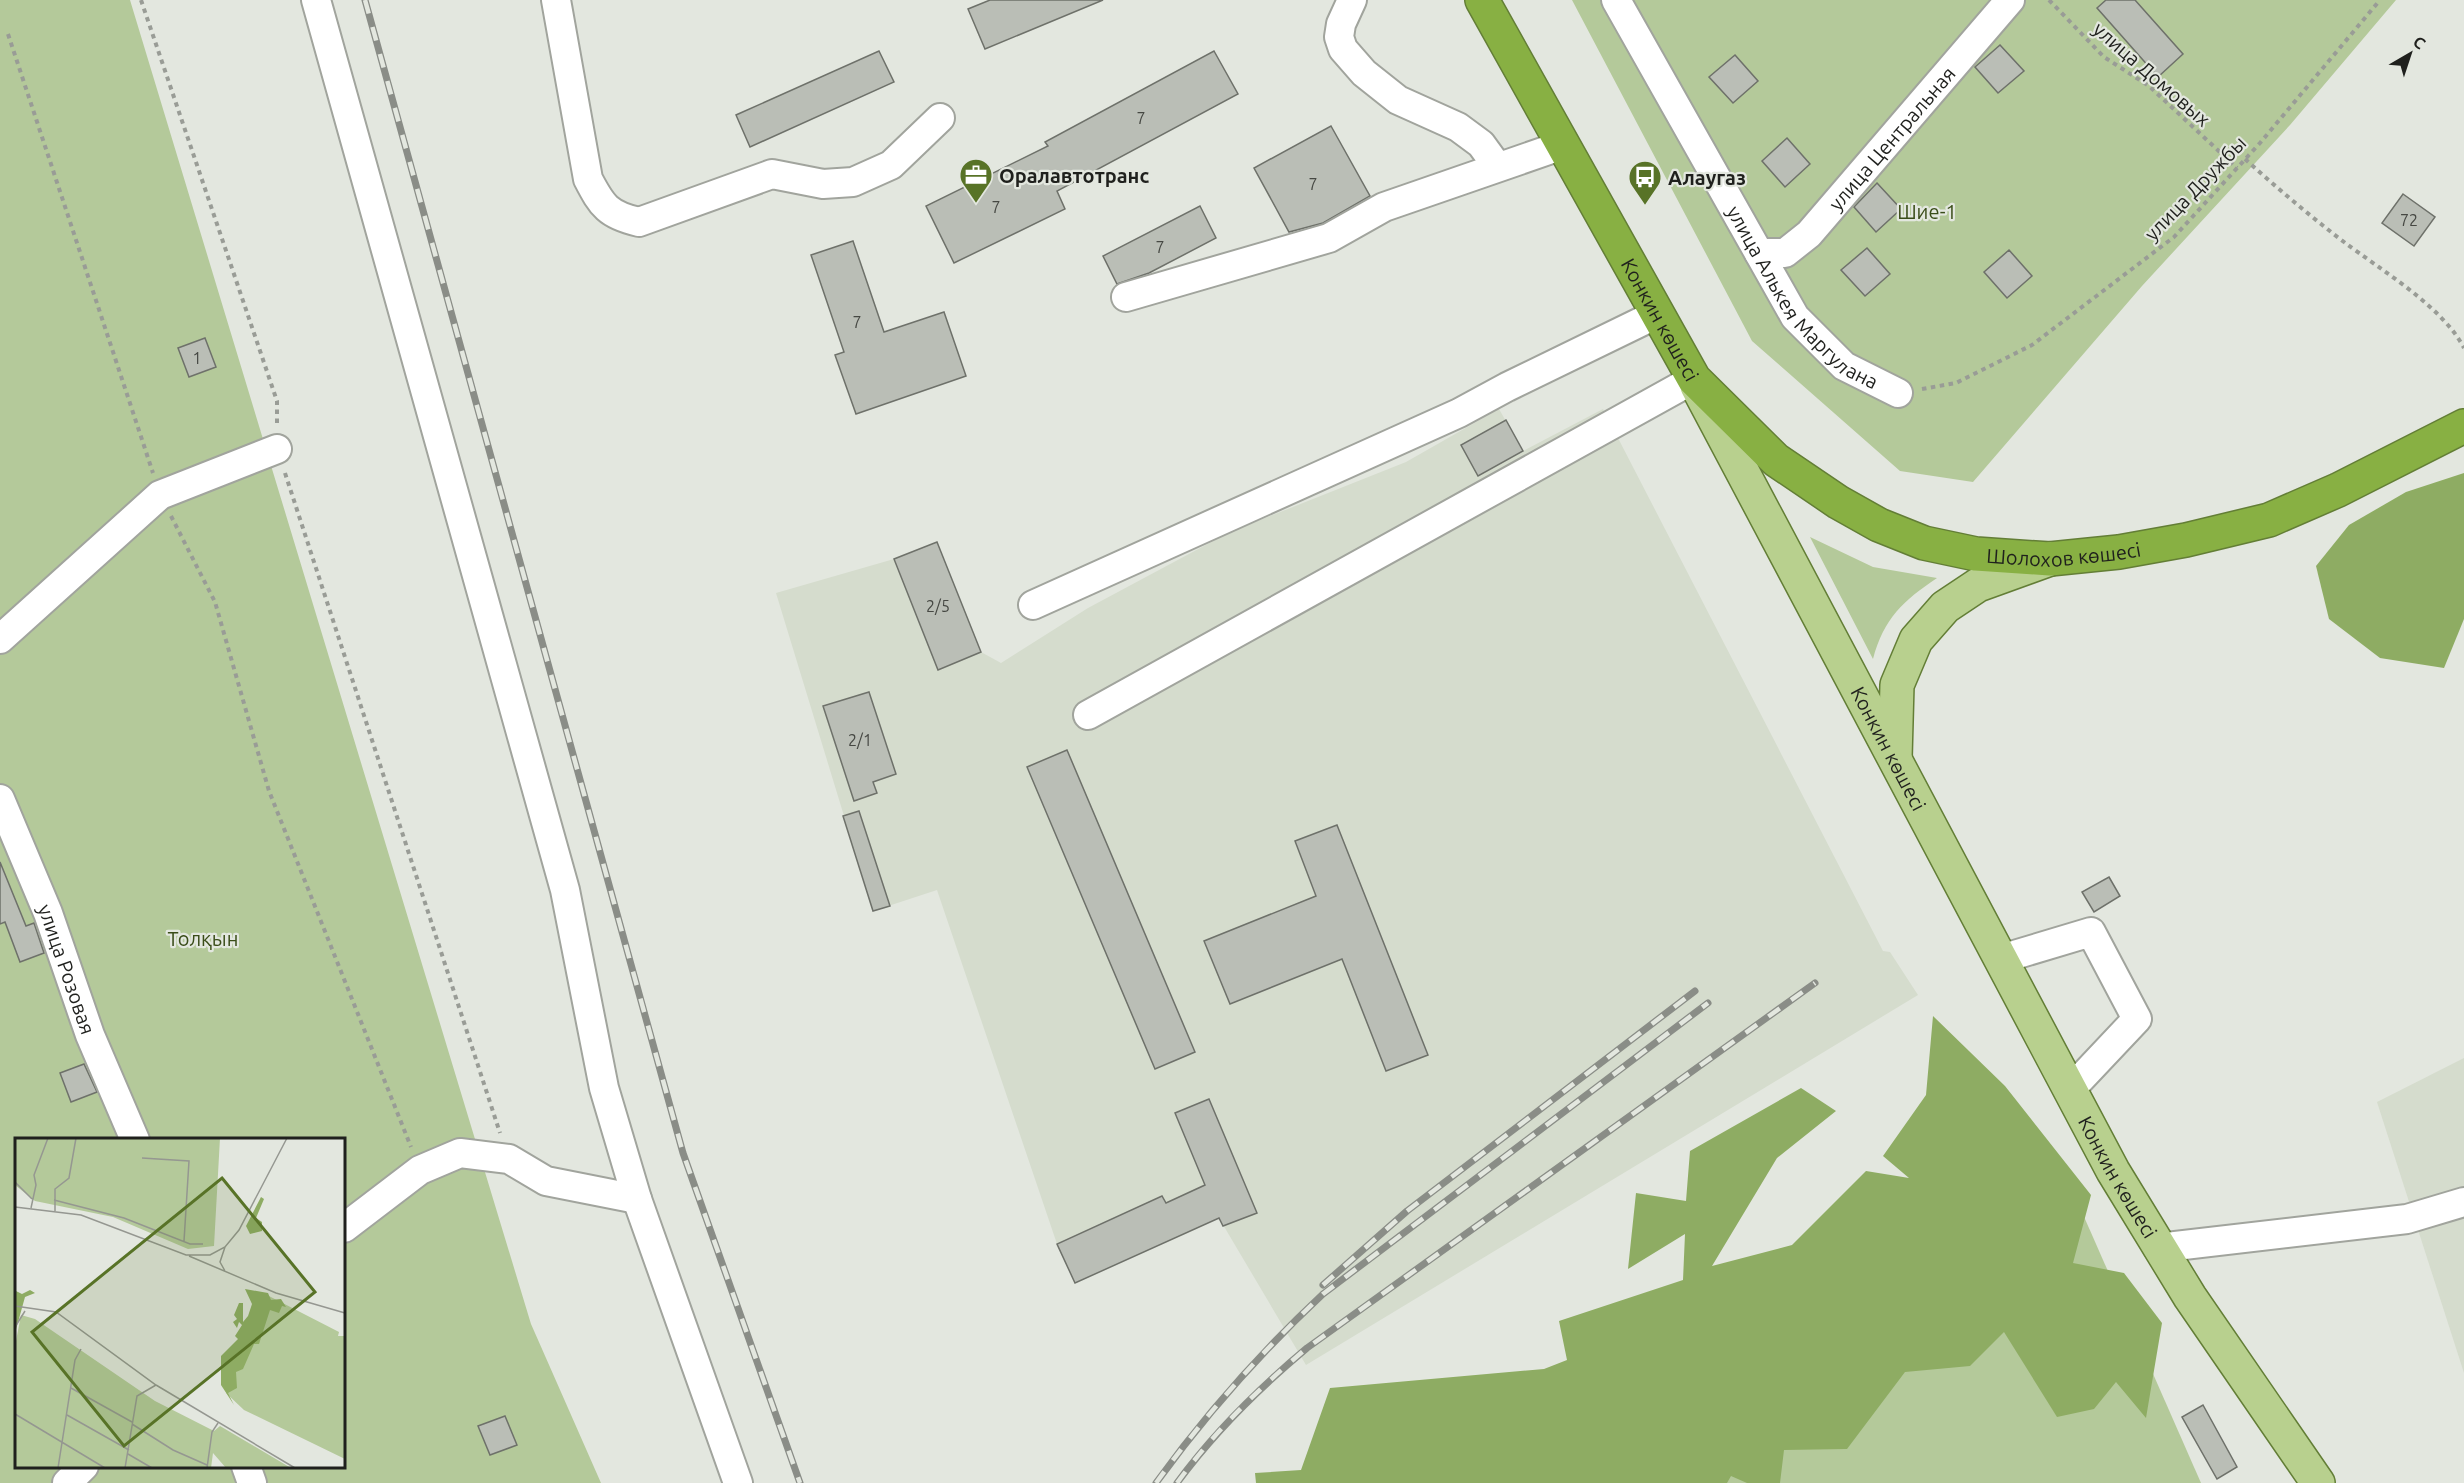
<svg xmlns="http://www.w3.org/2000/svg" width="2464" height="1483" font-family="Ubuntu,sans-serif">
	<style>
		.built { fill: #d5dccd }
		.green { fill: #b4c99a; fill-rule: evenodd }
		.forest { fill: #8eac63 }
		.building { fill: #babeb6; stroke: #6e716a; stroke-width: 1.5 }
		.lines { fill: none; stroke-linecap: round; stroke-linejoin: round }
		.minor-casing { stroke: #a1a49d; stroke-width: 32 }
		.major-casing { stroke: #637e36; stroke-width: 36 }
		.highway-casing { stroke: #637e36; stroke-width: 36 }
		.path { stroke: #999c96; stroke-width: 4; stroke-dasharray: 4.5 4.5; stroke-linecap: butt }
		.minor { stroke: #fff; stroke-width: 28 }
		.major { stroke: #b8d08e; stroke-width: 33 }
		.highway { stroke: #88b043; stroke-width: 33 }
		.rail-casing { stroke: #8a8d87; stroke-width: 7 }
		.rail { stroke: #e3e7df; stroke-width: 4.5; stroke-dasharray: 14; stroke-linecap: butt }
		.labels { text-anchor: middle; dominant-baseline: central; stroke-width: 4.5; stroke-linejoin: round; paint-order: stroke }
		.number-label { font-size: 16px; fill: #464843 }
		.street-label { font-size: 20px; fill: #1f201d; stroke: #e3e7df }
		.poi-label { font-size: 20px; font-weight: bold; fill: #1f201d; stroke: #e3e7df; text-anchor: start }
		.park-label { font-size: 20px; fill: #3a4d19; stroke: #e3e7df }
		.inset-road { fill: none; stroke: #959791; stroke-width: 1.5 }
		.view { fill: #587327; fill-opacity: 0.15; stroke: #587327; stroke-width: 3 }
		.inset-edge { fill: none; stroke: #1f201d; stroke-width: 3 }
	</style>
	<rect width="100%" height="100%" fill="#e3e7df"/>
	<g class="built">
		<path d="M1499 409 1523 451 1603 409 1883 951 1890 952 1918 995 1306 1365 1219 1218 1075 1283 1057 1244 937 890 873 911 776 593 894 559 937 542 981 652 1001 663 1088 608 1230 532 1406 462Z"/>
		<path d="M2464 1058V1373L2377 1102Z"/>
	</g>
	<g class="green">
		<path d="M0 0H130L531 1324 601 1483H0ZM16 1140H344V1466H16Z"/>
		<path d="M1572 0H2396L2290 125 2142 286 1973 482 1900 471 1752 341Z"/>
		<path d="M1810 537 1873 567 1937 578C1903 601 1884 618 1873 659Z"/>
		<path d="M2067 1178 2201 1483H1445Z"/>
	</g>
	<g class="forest">
		<path d="M2464 473V619L2444 668 2380 658 2329 619 2316 566 2349 525 2406 492Z"/>
		<path d="M1933 1016 2005 1086 2091 1195 2073 1263 2124 1273 2162 1323 2146 1418 2116 1382 2094 1409 2057 1417 2004 1332 1970 1366 1905 1372 1847 1449 1784 1450 1780 1483H1747L1731 1476 1727 1483H1256L1255 1473 1301 1470 1330 1388 1544 1369 1567 1360 1559 1321 1683 1280 1685 1234 1628 1269 1636 1193 1686 1201 1690 1151 1801 1088 1836 1111 1777 1158 1712 1266 1792 1245 1866 1171 1909 1178 1883 1156 1926 1095Z"/>
	</g>
	<g class="building">
		<path d="M990 0H1103L985 49 968 9Z"/>
		<path d="M2106 0H2135L2183 54 2158 77 2097 8Z"/>
		<path d="M2000 45 2024 71 1998 93 1975 67Z"/>
		<path d="M879 51 894 82 750 147 736 115Z"/>
		<path d="M1214 51 1238 94 1057 191 1065 209 954 263 926 206 1048 146 1045 142Z"/>
		<path d="M1735 55 1758 81 1733 103 1709 77Z"/>
		<path d="M1331 126 1370 196 1323 223 1289 232 1254 168Z"/>
		<path d="M1787 138 1810 164 1785 187 1762 161Z"/>
		<path d="M1877 183 1901 209 1876 232 1854 207Z"/>
		<path d="M2403 194 2435 217 2414 246 2382 223Z"/>
		<path d="M1200 206 1216 238 1149 273 1117 284 1103 256Z"/>
		<path d="M853 241 884 332 944 312 966 376 856 414 835 355 844 352 811 255Z"/>
		<path d="M1867 248 1890 274 1865 296 1841 270Z"/>
		<path d="M2009 250 2032 276 2007 298 1984 272Z"/>
		<path d="M205 338 216 367 189 377 178 348Z"/>
		<path d="M1506 420 1523 451 1478 476 1461 445Z"/>
		<path d="M937 542 981 652 938 670 894 559Z"/>
		<path d="M869 692 896 774 873 782 877 793 854 801 823 706Z"/>
		<path d="M1067 750 1195 1052 1155 1069 1027 767Z"/>
		<path d="M859 811 890 906 873 911 843 816Z"/>
		<path d="M1337 825 1428 1055 1386 1071 1342 959 1230 1004 1204 941 1316 896 1295 841Z"/>
		<path d="M0 862 26 926 34 923 44 953 20 962 5 922 0 924Z"/>
		<path d="M2109 877 2120 896 2094 912 2082 892Z"/>
		<path d="M84 1064 97 1092 71 1102 60 1073Z"/>
		<path d="M1209 1099 1257 1213 1223 1226 1219 1218 1075 1283 1057 1244 1162 1196 1166 1203 1205 1185 1175 1113Z"/>
		<path d="M2203 1405 2237 1467 2217 1479 2182 1417Z"/>
		<path d="M505 1416 517 1445 490 1455 478 1426Z"/>
	</g>
	<g class="lines">
		<g class="minor-casing">
			<g id="minor">
				<path d="M316 0 565 890 604 1088 637 1199 738 1483"/>
				<path d="M556 0 588 179C602 206 608 215 639 222L772 174 823 184 853 182 891 165 940 118"/>
				<path d="M1352 0 1341 24 1339 37 1343 49 1364 73 1398 100 1458 127 1481 144 1497 166"/>
				<path id="s1" d="M1616 0 1795 317 1844 366 1898 393"/>
				<path id="s2" d="M1759 253H1785L1809 234 2010 0"/>
				<path d="M1126 297 1329 238 1384 207 1563 145"/>
				<path d="M1033 605 1459 413 1507 387 1657 314"/>
				<path d="M0 639 160 495 277 449"/>
				<path d="M1088 715 1694 379"/>
				<path id="s3" d="M0 799 48 913 90 1035 135 1140"/>
				<path d="M2001 959 2091 932 2137 1019 2070 1090"/>
				<path d="M344 1228 420 1170 460 1153 509 1159 546 1181 637 1199"/>
				<path d="M2158 1248 2407 1219 2464 1202"/>
				<path d="M246 1466 252 1483"/>
				<path d="M67 1483 84 1466"/>
			</g>
		</g>
		<g class="major-casing">
			<g id="major">
				<path id="s4" d="M1697 386 2113 1171 2190 1297 2318 1483"/>
				<path d="M1895 758 1897 685 1916 640 1945 607 1978 585 2050 559"/>
			</g>
		</g>
		<g class="highway-casing">
			<g id="highway">
				<path id="s5" d="M1482 0 1694 379 1776 460 1838 502 1879 525 1924 543 1976 554 2050 559 2119 552 2186 540 2269 520 2338 490 2464 426"/>
			</g>
		</g>
		<g class="path">
			<path d="M141 0 277 401V424"/>
			<path d="M2049 0 2104 57 2149 86 2237 168"/>
			<path d="M8 34 153 473"/>
			<path d="M2245 159C2277 188 2310 216 2344 242 2381 270 2443 307 2464 348"/>
			<path d="M1922 389 1956 383 2032 345 2174 237 2260 143 2380 0"/>
			<path d="M285 473 500 1133"/>
			<path d="M171 516 215 602 269 791 411 1147"/>
		</g>
		<use href="#minor" class="minor"/>
		<use href="#major" class="major"/>
		<use href="#highway" class="highway"/>
		<g class="rail-casing">
			<g id="rail">
				<path d="M365 0 683 1153 800 1483"/>
				<path d="M1323 1285 1407 1211 1695 991"/>
				<path d="M1156 1483C1206 1414 1261 1352 1323 1294L1708 1003"/>
				<path d="M1177 1483C1215 1431 1258 1389 1307 1348L1815 983"/>
			</g>
		</g>
		<use href="#rail" class="rail"/>
	</g>
	<defs>
		<g id="office-pin" transform="scale(1.725)"><path d="M0 17L-7.5 6A9.5 9.5 0 1 1 7.5 6Z" fill="#587327" stroke="#e3e7df"/><path d="M-6-3h4V-5.5h4V-3h4V5H-6ZM-1-4.5V-3h2v-1.5ZM-6 0V1H6V0Z" fill="#fff"/></g>
		<g id="bus-pin" transform="scale(1.725)"><path d="M0 17L-7.5 6A9.5 9.5 0 1 1 7.5 6Z" fill="#587327" stroke="#e3e7df"/><path d="M-5-6H5V4H4V6H2V4H-2V6H-4V4H-5ZM-3.5-4V0h7V-4ZM-3.5 1.2v1.5H-2V1.2ZM2 1.2v1.5H3.5V1.2Z" fill="#fff"/></g>
	</defs>
	<g fill-rule="evenodd">
		<use href="#office-pin" x="976" y="175"/>
		<use href="#bus-pin" x="1645" y="177"/>
	</g>
	<g class="labels">
		<g class="number-label">
			<text x="1141" y="118">7</text>
			<text x="1313" y="184">7</text>
			<text x="996" y="207">7</text>
			<text x="2409" y="220">72</text>
			<text x="1160" y="247">7</text>
			<text x="857" y="322">7</text>
			<text x="197" y="358">1</text>
			<text x="938" y="606">2/5</text>
			<text x="860" y="740">2/1</text>
		</g>
		<g class="street-label">
			<text transform="translate(2152 74) rotate(41)">улица Домовых</text>
			<text stroke="none"><textPath href="#s2" startOffset="183">улица Центральная</textPath></text>
			<text transform="translate(2195 188) rotate(-46)">улица Дружбы</text>
			<text stroke="none"><textPath href="#s1" startOffset="354">улица Алькея Маргулана</textPath></text>
			<text stroke="none"><textPath href="#s5" startOffset="366">Конкин көшесі</textPath></text>
			<text stroke="none"><textPath href="#s5" startOffset="861">Шолохов көшесі</textPath></text>
			<text stroke="none"><textPath href="#s4" startOffset="410">Конкин көшесі</textPath></text>
			<text stroke="none"><textPath href="#s3" startOffset="183">улица Розовая</textPath></text>
			<text stroke="none"><textPath href="#s4" startOffset="896">Конкин көшесі</textPath></text>
		</g>
		<g class="poi-label">
			<text x="999" y="175">Оралавтотранс</text>
			<text x="1668" y="177">Алаугаз</text>
		</g>
		<g class="park-label">
			<text x="1927" y="211">Шие-1</text>
			<text x="203" y="938">Толқын</text>
		</g>
	</g>
	<g transform="translate(15 1138)">
		<rect width="330" height="330" fill="#e3e7df"/>
		<path d="M0 0H205L199 108 173 111 98 79 20 63 0 47ZM250 156 324 194 323 198H330V321L229 272 211 255ZM6 177 20 181 140 263 199 293 205 288 276 330H211L198 315 196 330H0V208Z" fill="#b4c99a"/>
		<path d="M246 59 249 61 241 80 247 84V93L235 96 231 88ZM230 151 253 155 256 162 266 161 271 169 267 168 264 175 255 172 244 206H239L228 231 221 234 222 250 213 255 219 267 206 247V218L223 201 220 198 227 187 224 184 222 190 218 184 222 181 219 177 224 165H228V184L233 178 237 166ZM15 152 20 155 10 159 0 195 1 153 7 156Z" fill="#8eac63"/>
		<path class="inset-road" d="M127 20 174 23 169 103M0 44 17 61M39 62 109 80 175 106H188M0 69 66 77 171 117H195L210 109 224 92 272 0M16 70 21 47 19 37 33 0M40 73V51L54 40 61 0M174 118 261 155 330 175M210 133 205 124 210 109M0 168 41 174 141 247 280 330M0 189 10 173M56 250 117 284M0 276 90 330M52 277 114 312M117 286 158 312 192 327M113 316 137 330M43 330 60 222 66 211M110 330 122 258 141 247M192 330 197 294 203 285"/>
		<path class="view" d="M207 40 300 154 109 308 17 194Z"/>
		<rect width="330" height="330" class="inset-edge"/>
	</g>
	<g transform="translate(2410 54) rotate(39)" stroke="#e3e7df" stroke-width="4.5" paint-order="stroke">
	<path d="M0-4.5L10 22L0 15L-10 22Z" fill="#1f201d"/>
	<text y="-9" font-size="16" font-weight="bold" text-anchor="middle" fill="#1f201d">С</text>
	</g>
</svg>
